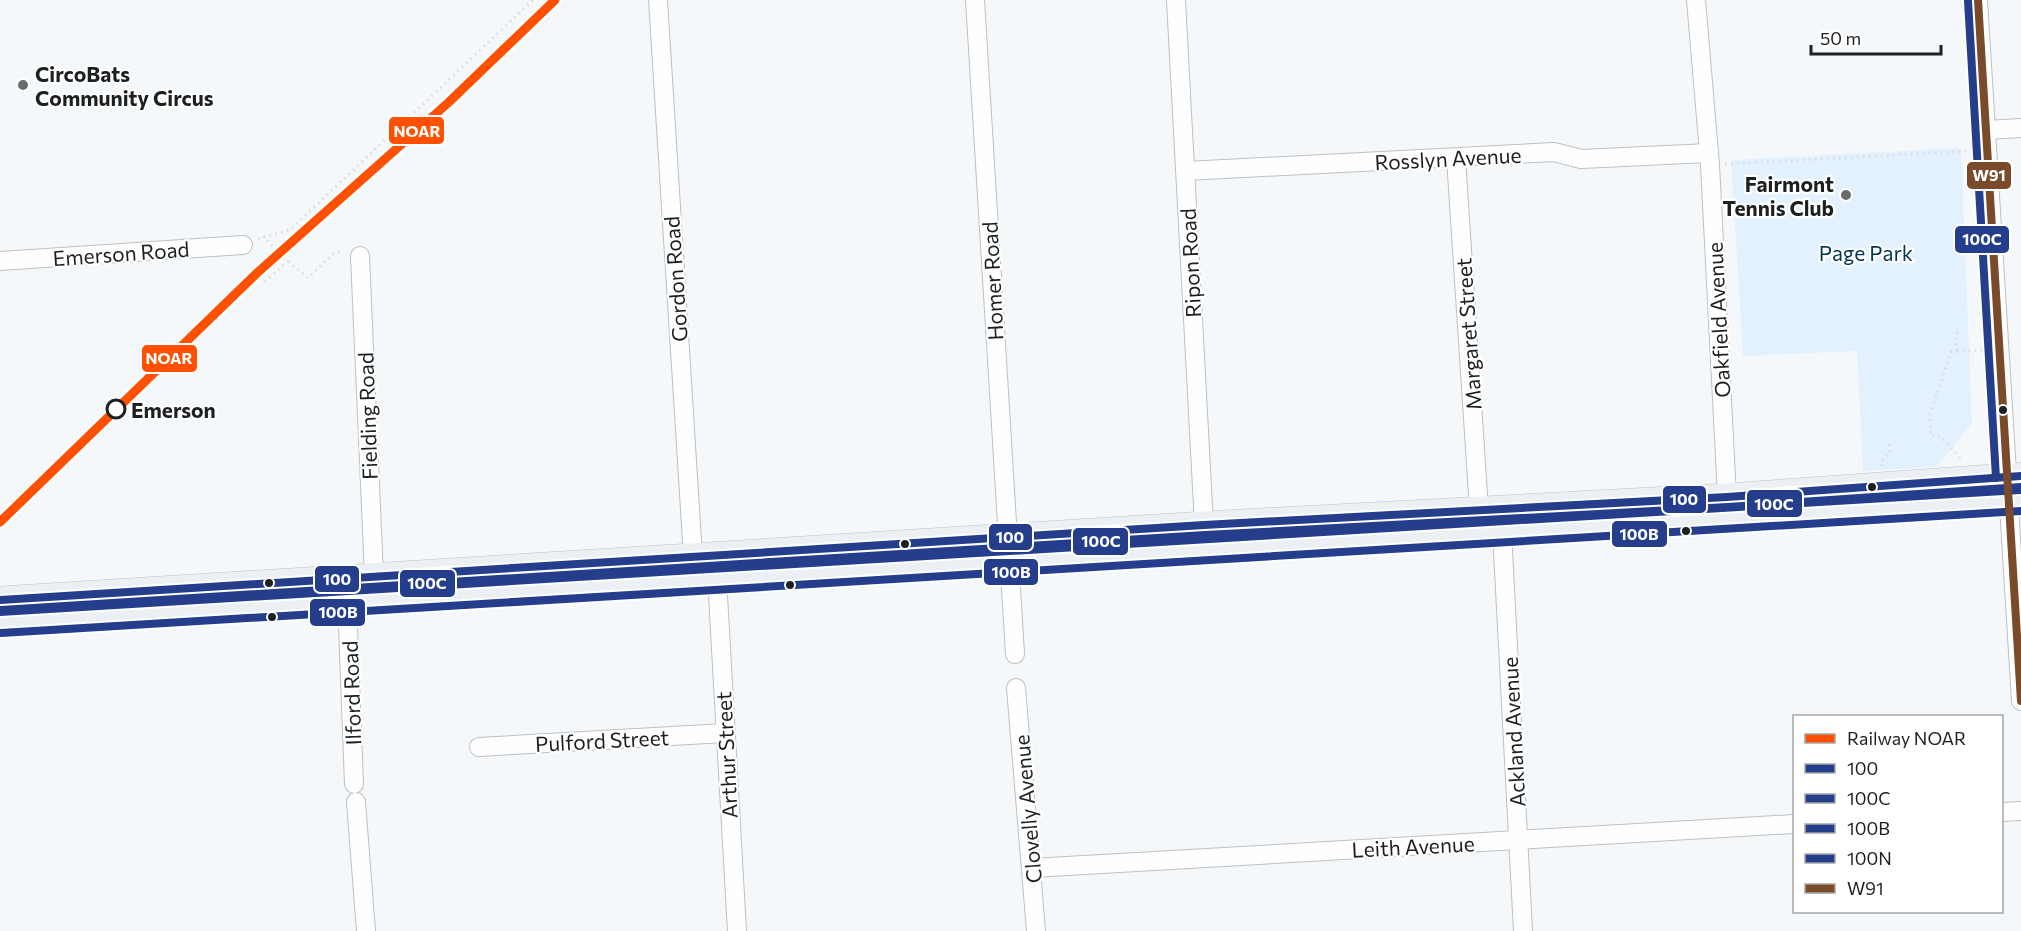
<svg xmlns="http://www.w3.org/2000/svg" width="2021" height="931" font-family="Commissioner,sans-serif">
	<style>
		.green { fill: #e2f1fd }
		.lines { fill: none; stroke-linecap: round; stroke-linejoin: round }
		.minor-casing { stroke: #bdc0c2; stroke-width: 20 }
		.highway-casing { stroke: #bcc2c7; stroke-width: 28 }
		.path { stroke: #dbdcdc; stroke-width: 3; stroke-dasharray: 1.5 4.5; stroke-linecap: butt }
		.minor { stroke: #fefefe; stroke-width: 18 }
		.highway { stroke: #ebf0f4; stroke-width: 27 }
		.bus-1-casing { stroke: #fff; stroke-width: 12 }
		.bus-2-casing { stroke: #fff; stroke-width: 12 }
		.bus-3-casing { stroke: #fff; stroke-width: 12 }
		.bus-4-casing { stroke: #fff; stroke-width: 12 }
		.bus-5-casing { stroke: #fff; stroke-width: 12 }
		.bus-1 { stroke: #243e8c; stroke-width: 8 }
		.bus-2 { stroke: #243e8c; stroke-width: 8 }
		.bus-3 { stroke: #243e8c; stroke-width: 8 }
		.bus-4 { stroke: #243e8c; stroke-width: 8 }
		.bus-5 { stroke: #7a4b2a; stroke-width: 8 }
		.rail-1-casing { stroke: #fff; stroke-width: 14 }
		.rail-1 { stroke: #fe5000; stroke-width: 9 }
		.poi-dot { fill: #696c6d; stroke: #fff; stroke-width: 2 }
		.stop-dot { fill: #fff; stroke: #1d2021; stroke-width: 3 }
		.bus-dot { fill: #1d2021; stroke: #fff; stroke-width: 2 }
		.labels { text-anchor: middle; dominant-baseline: central; stroke-width: 4.5; stroke-linejoin: round; paint-order: stroke }
		.poi-label { font-size: 21px; font-weight: bold; fill: #1d2021; stroke: #fff; text-anchor: start }
		.street-label { font-size: 21px; fill: #1d2021; stroke: #fff }
		.park-label { font-size: 21px; fill: #013650; stroke: #fff }
		.stop-label { font-size: 21px; font-weight: bold; fill: #1d2021; stroke: #fff; text-anchor: start }
		.line-badge { stroke: #fff; stroke-width: 2 }
		.badge-label { font-size: 16px; text-anchor: middle; font-weight: bold; fill: #fff }
	</style>
	<rect width="100%" height="100%" fill="#f5f8fb"/>
	<path class="green" d="M1961 148 1972 423 1936 467 1863 471 1857 351 1743 356 1731 160Z"/>
	<g class="lines">
		<g class="minor-casing">
			<g id="minor">
				<path d="M658 0 693 557"/>
				<path d="M975 0 1015 654"/>
				<path d="M1176 0 1204 525"/>
				<path d="M1696 0 1710 165 1727 497"/>
				<path d="M1978 0 2021 701"/>
				<path d="M1986 130 2021 128"/>
				<path d="M1456 158 1479 510"/>
				<path d="M1186 171 1554 152 1581 159 1709 153"/>
				<path d="M360 256 374 576"/>
				<path d="M0 261 243 245"/>
				<path d="M1502 532 1523 931"/>
				<path d="M717 578 737 931"/>
				<path d="M347 601 354 784"/>
				<path d="M1016 688 1036 931"/>
				<path d="M479 747 725 733"/>
				<path d="M356 802 366 931"/>
				<path d="M2002 812 2021 811"/>
				<path d="M1032 868 1794 824"/>
			</g>
		</g>
		<g class="highway-casing">
			<g id="highway">
				<path d="M0 600 1204 525 1727 497 2021 476"/>
				<path d="M0 623 2021 500"/>
			</g>
		</g>
		<g class="path">
			<path d="M1725 164 1970 151"/>
			<path d="M263 236 279 254 308 278 335 252 343 253"/>
			<path d="M258 239 290 230 533 0"/>
			<path d="M265 282 288 261"/>
			<path d="M1957 351 1955 336 1960 329"/>
			<path d="M1960 458 1940 436H1931L1930 414 1951 352 1982 350"/>
			<path d="M1881 466V462L1890 453 1889 441"/>
		</g>
		<use href="#minor" class="minor"/>
		<use href="#highway" class="highway"/>
		<g class="bus-1-casing">
			<path id="bus-1" d="M0 600 1204 525 1727 497 2021 476"/>
		</g>
		<g class="bus-2-casing">
			<g id="bus-2">
				<path d="M1968 1 1996 478"/>
				<path d="M1 610 1205 535 1728 507 2021 487"/>
			</g>
		</g>
		<g class="bus-3-casing">
			<path id="bus-3" d="M1 633 2021 511"/>
		</g>
		<g class="bus-4-casing">
			<path id="bus-4" d="M0 612 2020 490"/>
		</g>
		<g class="bus-5-casing">
			<path id="bus-5" d="M1978 0 2021 701"/>
		</g>
		<use href="#bus-1" class="bus-1"/>
		<use href="#bus-2" class="bus-2"/>
		<use href="#bus-3" class="bus-3"/>
		<use href="#bus-4" class="bus-4"/>
		<use href="#bus-5" class="bus-5"/>
		<g class="rail-1-casing">
			<path id="rail-1" d="M0 522 257 273 449 102 555 0"/>
		</g>
		<use href="#rail-1" class="rail-1"/>
	</g>
	<g class="poi-dot">
		<circle cx="23" cy="85" r="6"/>
		<circle cx="1846" cy="195" r="6"/>
	</g>
	<circle class="stop-dot" cx="116" cy="409" r="9"/>
	<g class="bus-dot">
		<circle cx="2003" cy="410" r="5"/>
		<circle cx="1872" cy="487" r="5"/>
		<circle cx="1686" cy="531" r="5"/>
		<circle cx="905" cy="544" r="5"/>
		<circle cx="269" cy="583" r="5"/>
		<circle cx="790" cy="585" r="5"/>
		<circle cx="272" cy="617" r="5"/>
	</g>
	<g class="labels">
		<g class="poi-label">
			<text x="35" y="73">CircoBats<tspan x="35" dy="24">Community Circus</tspan></text>
			<text x="1834" y="183" text-anchor="end">Fairmont<tspan x="1834" dy="24">Tennis Club</tspan></text>
		</g>
		<g class="street-label">
			<text transform="translate(1448 158) rotate(-3)">Rosslyn Avenue</text>
			<text transform="translate(121 253) rotate(-4)">Emerson Road</text>
			<text transform="translate(1190 263) rotate(-93)">Ripon Road</text>
			<text transform="translate(675 279) rotate(-94)">Gordon Road</text>
			<text transform="translate(992 281) rotate(-93)">Homer Road</text>
			<text transform="translate(1718 320) rotate(-93)">Oakfield Avenue</text>
			<text transform="translate(1468 334) rotate(-94)">Margaret Street</text>
			<text transform="translate(367 416) rotate(-92)">Fielding Road</text>
			<text transform="translate(351 693) rotate(-92)">Ilford Road</text>
			<text transform="translate(1513 732) rotate(-93)">Ackland Avenue</text>
			<text transform="translate(602 740) rotate(-3)">Pulford Street</text>
			<text transform="translate(726 755) rotate(-93)">Arthur Street</text>
			<text transform="translate(1027 809) rotate(-95)">Clovelly Avenue</text>
			<text transform="translate(1413 846) rotate(-3)">Leith Avenue</text>
		</g>
		<g class="park-label">
			<text x="1866" y="252">Page Park</text>
		</g>
		<g class="stop-label">
			<text x="131" y="409">Emerson</text>
		</g>
	</g>
	<g class="line-badge">
		<rect x="388" y="116" width="57" height="29" rx="6" fill="#fe5000"/>
		<rect x="1966" y="161" width="46" height="29" rx="6" fill="#7a4b2a"/>
		<rect x="1954" y="225" width="56" height="29" rx="6" fill="#243e8c"/>
		<rect x="141" y="344" width="57" height="29" rx="6" fill="#fe5000"/>
		<rect x="1662" y="485" width="45" height="29" rx="6" fill="#243e8c"/>
		<rect x="1746" y="489" width="57" height="29" rx="6" fill="#243e8c"/>
		<rect x="1611" y="520" width="57" height="28" rx="6" fill="#243e8c"/>
		<rect x="988" y="523" width="45" height="28" rx="6" fill="#243e8c"/>
		<rect x="1072" y="527" width="57" height="29" rx="6" fill="#243e8c"/>
		<rect x="983" y="558" width="56" height="28" rx="6" fill="#243e8c"/>
		<rect x="314" y="565" width="46" height="28" rx="6" fill="#243e8c"/>
		<rect x="399" y="569" width="57" height="29" rx="6" fill="#243e8c"/>
		<rect x="309" y="598" width="57" height="29" rx="6" fill="#243e8c"/>
	</g>
	<g class="badge-label">
		<text x="417" y="137">NOAR</text>
		<text x="1989" y="181">W91</text>
		<text x="1982" y="245">100C</text>
		<text x="169" y="364">NOAR</text>
		<text x="1684" y="505">100</text>
		<text x="1774" y="510">100C</text>
		<text x="1639" y="540">100B</text>
		<text x="1010" y="543">100</text>
		<text x="1101" y="547">100C</text>
		<text x="1011" y="578">100B</text>
		<text x="337" y="585">100</text>
		<text x="427" y="589">100C</text>
		<text x="338" y="618">100B</text>
	</g>
	<rect x="1793" y="715" width="210" height="198" fill="#ffffff" stroke="#a5a6a6" stroke-width="1.5"/>
	<rect x="1805" y="734" width="30" height="9" fill="#fe5000" stroke="#a5a6a6" stroke-width="1.5"/>
	<text x="1847" y="745" font-size="18" fill="#1d2021">Railway NOAR</text>
	<rect x="1805" y="764" width="30" height="9" fill="#243e8c" stroke="#a5a6a6" stroke-width="1.5"/>
	<text x="1847" y="775" font-size="18" fill="#1d2021">100</text>
	<rect x="1805" y="794" width="30" height="9" fill="#243e8c" stroke="#a5a6a6" stroke-width="1.5"/>
	<text x="1847" y="805" font-size="18" fill="#1d2021">100C</text>
	<rect x="1805" y="824" width="30" height="9" fill="#243e8c" stroke="#a5a6a6" stroke-width="1.5"/>
	<text x="1847" y="835" font-size="18" fill="#1d2021">100B</text>
	<rect x="1805" y="854" width="30" height="9" fill="#243e8c" stroke="#a5a6a6" stroke-width="1.5"/>
	<text x="1847" y="865" font-size="18" fill="#1d2021">100N</text>
	<rect x="1805" y="884" width="30" height="9" fill="#7a4b2a" stroke="#a5a6a6" stroke-width="1.5"/>
	<text x="1847" y="895" font-size="18" fill="#1d2021">W91</text>
	<path d="M1811 45v9h130v-9" fill="none" stroke="#1d2021" stroke-width="3"/>
	<text x="1820" y="45" font-size="18" fill="#1d2021" stroke="#ffffff" stroke-width="4.5" paint-order="stroke">50 m</text>
</svg>
